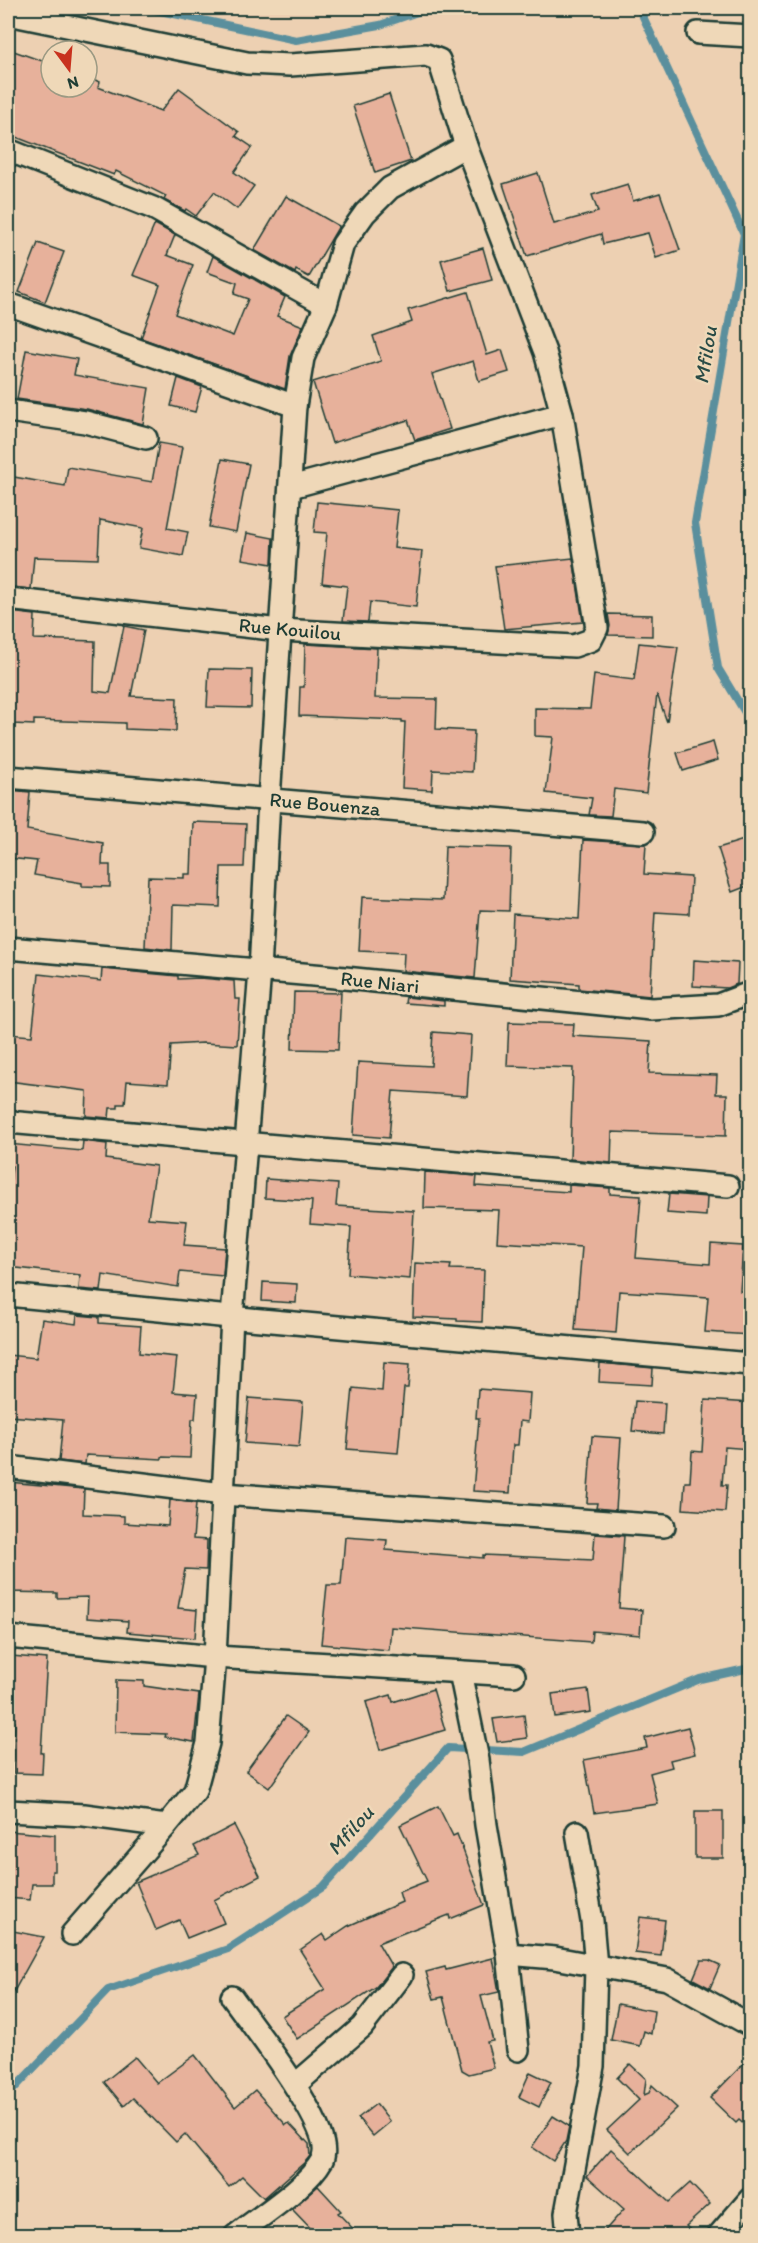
<svg xmlns="http://www.w3.org/2000/svg" width="758" height="2243" font-family="Itim,sans-serif">
	<style>
		.lines { fill: none; stroke-linecap: round; stroke-linejoin: round }
		.stream { stroke: #5a8f9d; stroke-width: 8 }
		.building { fill: #e7b19b; stroke: #1f3d34; stroke-width: 1.5 }
		.minor-casing { stroke: #1f3d34; stroke-width: 26 }
		.minor { stroke: #efd8b8; stroke-width: 21 }
		.labels { text-anchor: middle; dominant-baseline: central; stroke-width: 5; stroke-linejoin: round; paint-order: stroke }
		.street-label { font-size: 20px; fill: #1f3d34; stroke: #efd8b8 }
		.water-label { font-size: 21px; font-style: italic; fill: #294b46; stroke: #efd8b8 }
	</style>
	<rect width="100%" height="100%" fill="#edd0b2"/>
	<filter id="ink" filterUnits="userSpaceOnUse"><feTurbulence type="fractalNoise" baseFrequency=".0167" numOctaves="2"/><feDisplacementMap in="SourceGraphic" scale="12" xChannelSelector="R" yChannelSelector="G"/><feConvolveMatrix kernelMatrix="1 2 1 2 8 2 1 2 1" color-interpolation-filters="sRGB"/></filter>
	<g filter="url(#ink)">
		<g class="lines">
			<g class="stream">
				<path d="M146 8 296 40 380 25 429 8"/>
				<path d="M639 8 744 234 695 523 718 668 750 721"/>
				<path d="M8 2095 108 1990 228 1949 323 1887 448 1748 524 1752 700 1679 750 1668"/>
			</g>
		</g>
		<g class="building">
			<path d="M8 49 51 64V87H87V77L100 82 98 87 161 111 179 88 239 132 236 136 252 147 234 172 254 186 237 209 214 192 196 216 186 209 185 211 164 200 166 196 116 171 114 175 8 134Z"/>
			<path d="M389 94 411 161 375 173 353 106Z"/>
			<path d="M538 173 554 224 598 212 592 195 628 184 633 201 660 193 680 250 656 258 648 233 603 244 601 234 527 256 503 184Z"/>
			<path d="M286 196 339 226 309 277 296 270 295 273 254 250Z"/>
			<path d="M155 224 175 235 167 255 193 265 175 314 233 336 248 299 234 294 237 283 207 272 213 256 285 297 277 316 303 326 290 356 285 389 141 338 160 285 133 275Z"/>
			<path d="M38 243 64 252 45 302 19 292Z"/>
			<path d="M483 248 492 280 450 291 441 260Z"/>
			<path d="M468 292 487 355 502 350 509 372 479 381 473 361 432 374 450 429 415 440 408 420 332 443 313 382 381 361 373 336 412 322 408 310Z"/>
			<path d="M26 350 77 359 74 375 149 388 143 424 87 409 17 399Z"/>
			<path d="M178 378 202 387 195 412 171 406Z"/>
			<path d="M159 443 182 447 167 528 188 532 183 556 139 548 143 528 100 520 98 559 34 557 31 589 12 587V580L8 579V476L65 486 68 467 152 482Z"/>
			<path d="M222 459 249 464 236 532 209 527Z"/>
			<path d="M317 502 398 510 394 548 422 551 416 607 370 602 368 622 343 621 347 586 322 583 327 533 314 532Z"/>
			<path d="M247 533 273 538 272 564 242 559Z"/>
			<path d="M573 558 583 622 504 629 495 566Z"/>
			<path d="M10 612 35 615 34 639 95 641 94 691 110 693 124 626 144 630 131 696 177 698 176 731 125 729V723L34 720V725L13 724V719L8 718Z"/>
			<path d="M608 614 652 615V636L608 635 610 626Z"/>
			<path d="M639 643 678 647 667 722 657 694 646 793 614 789 611 816 589 815 592 798 546 793 553 737 535 736V708L590 709 594 675 634 680Z"/>
			<path d="M305 644 377 648 375 698 437 699 436 729 474 731 472 772 433 770 432 790 402 788 405 722H402V720L299 716 300 687H304Z"/>
			<path d="M209 669 252 670 251 708 207 707Z"/>
			<path d="M713 742 718 760 683 771 677 753Z"/>
			<path d="M8 790 30 792 27 830 103 843 102 865H110V887L82 886V883L34 875 37 861 8 858Z"/>
			<path d="M193 822 246 824 244 867H221L220 907 173 905 172 950 145 947 148 877 184 878V874H191Z"/>
			<path d="M750 838V885L732 892 718 848Z"/>
			<path d="M583 840 646 844 644 874 691 877 689 914 655 912 650 996 579 989V984L510 979 513 914 579 919Z"/>
			<path d="M445 846 511 848 509 911 480 910 475 978 403 971 404 953 359 951 362 897 443 900Z"/>
			<path d="M694 960 738 963 737 984 727 988 693 986Z"/>
			<path d="M102 969 178 976V979L200 978 234 981 235 999H240L237 1045 203 1043 171 1045 168 1084 127 1081 125 1104H118V1108H110L109 1118 86 1116 87 1091 8 1081V1034L32 1036 39 974 101 981Z"/>
			<path d="M294 992 341 993 338 1050 292 1049Z"/>
			<path d="M406 997 444 1001V1006L405 1003Z"/>
			<path d="M509 1022 574 1024 573 1036 651 1041 649 1073 717 1075 716 1094H727L726 1136 612 1132 611 1163 570 1159 573 1068 507 1066Z"/>
			<path d="M433 1032 471 1035 467 1096 393 1091 389 1138 353 1135 358 1062 431 1066Z"/>
			<path d="M83 1141 107 1144 106 1159 156 1166 148 1218 187 1221 184 1245 225 1248 223 1276 180 1272 178 1287 103 1275 101 1291 79 1289 80 1275 8 1267V1205L12 1166H8V1144L82 1151Z"/>
			<path d="M425 1172 477 1176 476 1186 569 1192V1185L610 1188V1194L641 1196 636 1258 710 1264 711 1244 743 1246 740 1291 750 1292V1335L705 1332 708 1297 619 1291 616 1333 575 1330 582 1247 497 1242 499 1210 424 1208Z"/>
			<path d="M266 1179 338 1184 336 1206 414 1211 410 1279 348 1274 351 1227 310 1224 312 1201 265 1198Z"/>
			<path d="M669 1194 707 1197 706 1216 667 1213Z"/>
			<path d="M415 1263 451 1265 450 1269 484 1270 482 1322 457 1321V1319L413 1317Z"/>
			<path d="M263 1282 297 1284 296 1303 262 1301Z"/>
			<path d="M77 1315 99 1317V1323L141 1326 139 1353 177 1357 173 1392 197 1394 195 1419H192L190 1458 162 1457V1459L86 1455 85 1464 59 1461 63 1420 8 1416V1355L36 1358 42 1319 76 1324Z"/>
			<path d="M384 1362 410 1364 408 1388H404L398 1453 347 1449 353 1388 382 1391Z"/>
			<path d="M600 1363 653 1368 652 1385 599 1382Z"/>
			<path d="M478 1389 530 1393 528 1422 520 1421 518 1445H513L510 1493 473 1491 479 1418H476Z"/>
			<path d="M249 1398 303 1402 299 1447 245 1443Z"/>
			<path d="M705 1400 750 1403V1449L725 1447 722 1485H727L725 1512 683 1509 685 1482H690L692 1451 702 1452Z"/>
			<path d="M635 1401 665 1403 663 1434 632 1431Z"/>
			<path d="M592 1436 621 1438 616 1510 596 1508 597 1503H587Z"/>
			<path d="M8 1482 84 1489 83 1514 124 1516V1523L168 1526 170 1500 196 1503 193 1539 207 1540 206 1570 185 1569 178 1608 197 1610 195 1638 127 1632 128 1621 87 1618 88 1597 57 1598V1593L8 1592Z"/>
			<path d="M595 1534 624 1536 619 1608 642 1610 640 1635 592 1631 591 1642 391 1627 389 1650 321 1644 327 1585H341L345 1537 387 1540 386 1550 483 1558V1555L593 1560Z"/>
			<path d="M11 1656 47 1659 41 1753H43L42 1774 13 1773 15 1722 8 1721V1672L10 1673Z"/>
			<path d="M116 1680 144 1681V1686L199 1694 194 1742 165 1737 166 1734 115 1732Z"/>
			<path d="M433 1689 445 1730 380 1750 366 1702 391 1695 393 1702Z"/>
			<path d="M588 1689 591 1712 555 1717 552 1694Z"/>
			<path d="M524 1715 527 1738 497 1742 493 1719Z"/>
			<path d="M286 1716 309 1732 269 1788 246 1771Z"/>
			<path d="M688 1727 695 1754 670 1760 672 1767 650 1773 658 1804 594 1813 584 1760 647 1748 645 1738Z"/>
			<path d="M438 1806 453 1836 457 1834 484 1905 450 1919 449 1915 378 1943 392 1967 376 1987 297 2039 282 2016 325 1989 300 1950 323 1934 327 1940 348 1926 402 1902 399 1892 427 1881 400 1825Z"/>
			<rect x="695" y="1811" width="28" height="47"/>
			<path d="M234 1825 260 1876 214 1900 224 1923 187 1938 179 1920 156 1930 136 1882 199 1855 194 1846Z"/>
			<path d="M8 1831 55 1835V1871H52V1884H32L30 1900 8 1898Z"/>
			<path d="M640 1917 665 1920 661 1956 635 1953Z"/>
			<path d="M13 1931 44 1937 8 2002V1942Z"/>
			<path d="M493 1958 499 1992 481 1996 493 2041 487 2042 494 2068 469 2074 462 2070 443 1997 434 1999 426 1972 445 1967 446 1970Z"/>
			<path d="M701 1960H709L720 1965 710 1988 693 1979Z"/>
			<path d="M618 2004 654 2011 651 2034 644 2031 640 2046 611 2040Z"/>
			<path d="M195 2055 235 2107 255 2090 286 2125 289 2123 309 2144 310 2156 305 2162 264 2198 242 2176 229 2187 185 2134 176 2142 133 2098 124 2106 104 2082 135 2057 157 2083Z"/>
			<path d="M750 2057V2130L739 2120 736 2123 710 2098Z"/>
			<path d="M630 2064 646 2079 644 2095 649 2093 652 2085 677 2108 630 2153 607 2130 639 2100 617 2078Z"/>
			<path d="M530 2072 551 2082 539 2107 519 2097Z"/>
			<path d="M376 2104 390 2122 373 2136 358 2118Z"/>
			<path d="M553 2116 569 2126 566 2141 553 2161 532 2147Z"/>
			<path d="M611 2149 669 2202 690 2183 710 2204 686 2226 696 2235H601L624 2209 587 2176Z"/>
			<path d="M318 2186 341 2211 338 2213 359 2235H317L292 2209Z"/>
		</g>
		<g class="lines">
			<g class="minor-casing">
				<g id="minor">
					<path d="M8 14 247 63 290 65 426 55 439 60 466 146 545 352 562 414 597 628 591 640 574 646 280 630 8 599"/>
					<path d="M698 33 750 36"/>
					<path d="M8 150 153 208 326 305"/>
					<path d="M8 304 295 406"/>
					<path d="M8 411 85 422 146 438"/>
					<path d="M291 487 562 414"/>
					<path d="M8 777 643 832"/>
					<path d="M8 948 325 976 651 1009 718 1005 750 993"/>
					<path d="M8 1122 728 1186"/>
					<path d="M8 1295 250 1319 750 1364"/>
					<path d="M8 1467 223 1494 664 1526"/>
					<path d="M8 1637 215 1657 514 1675"/>
					<path d="M460 1672 478 1760 486 1825 508 1954 518 2050"/>
					<path d="M8 1811 84 1815 166 1826 72 1934"/>
					<path d="M166 1826 195 1791 208 1743 215 1657 232 1317 260 971 269 799 295 406 303 358 326 305 343 244 365 213 390 188 466 146"/>
					<path d="M508 1954 555 1958 667 1979 750 2025"/>
					<path d="M232 1997C251 2024 337 2131 322 2160 307 2187 260 2216 235 2236"/>
					<path d="M295 2085 362 2027 402 1975"/>
					<path d="M568 2236 566 2213 593 2066 596 1967 592 1921 577 1832"/>
					<path d="M718 2236 750 2199"/>
				</g>
			</g>
			<use href="#minor" class="minor"/>
		</g>
	</g>
	<g class="labels">
		<g class="street-label">
			<text transform="translate(290 629) rotate(5)">Rue Kouilou</text>
			<text transform="translate(325 804) rotate(5)">Rue Bouenza</text>
			<text transform="translate(380 982) rotate(6)">Rue Niari</text>
		</g>
		<g class="water-label">
			<text transform="translate(705 355) rotate(-81)">Mfilou</text>
			<text transform="translate(350 1830) rotate(-48)">Mfilou</text>
		</g>
	</g>
	<rect width="758" height="2243" fill="none" stroke="#efd8b8" stroke-width="30"/>
	<rect x="15" y="15" width="728" height="2213" fill="none" stroke="#1f3d34" stroke-width="2" filter="url(#ink)"/>
	<g transform="translate(69 69) rotate(164)"><circle r="28" fill="#efd8b8" stroke="#9c9a83" stroke-width="1.5"/>
	<path d="M0-4.5L10 22L0 15L-10 22Z" fill="#c8321e"/>
	<text y="-9" font-size="16" font-weight="bold" text-anchor="middle" fill="#1f3d34">N</text>
	</g>
</svg>
